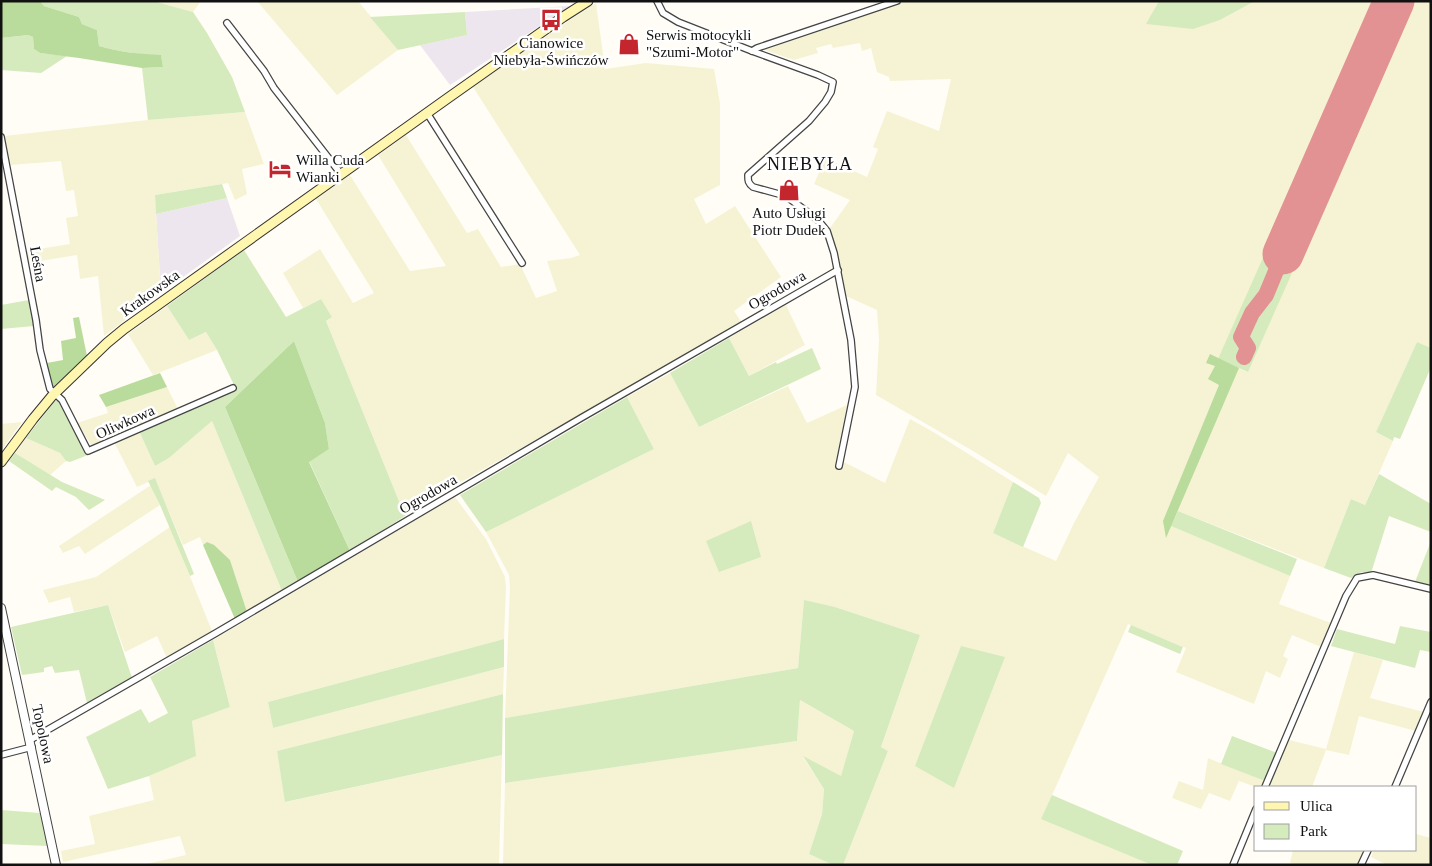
<svg xmlns="http://www.w3.org/2000/svg" width="1432" height="866" font-family="Georgia,serif">
	<style>
		.industrial { fill: #eee6ef }
		.farmland { fill: #f6f3d4 }
		.green { fill: #d5ebbd }
		.forest { fill: #b9dc9c }
		.lines { fill: none; stroke-linecap: round; stroke-linejoin: round }
		.taxiway { stroke: #e29292; stroke-width: 16 }
		.runway { stroke: #e29292; stroke-width: 41 }
		.minor-casing { stroke: #444; stroke-width: 8 }
		.tertiary-casing { stroke: #444; stroke-width: 10 }
		.secondary-casing { stroke: #333; stroke-width: 11 }
		.minor { stroke: #fff; stroke-width: 5.5 }
		.tertiary { stroke: #fff; stroke-width: 8 }
		.secondary { stroke: #fff6b0; stroke-width: 9 }
		.labels { text-anchor: middle; dominant-baseline: central; stroke-width: 5; stroke-linejoin: round; paint-order: stroke }
		.poi-label { font-size: 15px; fill: #111; stroke: #fff; text-anchor: start }
		.street-label { font-size: 15px; fill: #111; stroke: #fff }
		.quarter-label { font-size: 18px; letter-spacing: 1px; fill: #111; stroke: #fff }
	</style>
	<rect width="100%" height="100%" fill="#fffdf5"/>
	<g class="industrial">
		<path d="M570 6 450 85 420 45 467 35 465 12Z"/>
		<path d="M227 198 240 236 161 293 156 214Z"/>
	</g>
	<g class="farmland">
		<path d="M153 1H201L193 12Z"/>
		<path d="M257 1H358L398 50 337 95Z"/>
		<path d="M904 1H1159L1147 24 1220 20 1255 1H1377L1219 359 1247 372 1413 1H1431V348L1417 342 1376 432 1393 441 1365 505 1351 499 1324 568 1178 511 1172 526 1290 576 1279 604 1331 623 1321 647 1292 635 1283 656 1288 659 1280 678 1266 671 1254 704 1176 672 1186 648 1128 624 1042 818 1152 865H843L888 751 881 747 920 635 835 607 804 601 798 668 505 718 510 587 509 575 486 532 654 449 627 397 670 373 699 427 788 386 807 423 847 405 835 466 840 468 842 461 885 483 910 419 935 433 1013 482 993 533 1056 561 1074 523 1099 477 1068 453 1046 496 973 451 876 395 879 340 877 310 846 296 830 228 850 200 814 184 825 158 867 177 878 149 873 147 887 111 939 131 951 79 890 81 889 77 877 72 871 48 862 51 860 43 833 48 831 44 816 48 818 53 794 60 761 49Z"/>
		<path d="M596 3 605 69 646 63 714 69 720 103V185L694 199 706 224 735 206 781 277 734 311 742 323 447 490 405 516 326 321 332 317 321 299 303 308 283 273 320 249 353 303 374 293 316 199 350 175 410 271 446 266 378 155 406 135 467 233 478 229 501 267 520 264 536 298 557 291 547 261 571 258 580 255 473 87 568 21Z"/>
		<path d="M245 112 264 164 242 169 247 194 235 200 228 183 155 195 161 293 104 336 98 276 80 279 77 255 28 263 26 251 70 244 66 218 78 216 74 190 66 191 61 161 11 165 4 136 148 120Z"/>
		<path d="M786 305 805 345 749 376 729 338Z"/>
		<path d="M167 306 189 340 206 332 217 350 153 375 128 334Z"/>
		<path d="M167 387 178 409 92 446 77 423 108 413 106 407Z"/>
		<path d="M212 421 282 591 247 612 230 560 207 542 203 545 200 537 183 545 155 479 137 487 114 442 139 431 155 466 169 458Z"/>
		<path d="M22 422 1 451V424Z"/>
		<path d="M26 438 60 453 66 461 50 475 15 453Z"/>
		<path d="M151 485 160 505 85 554 79 546 63 553 59 546Z"/>
		<path d="M455 497 486 539 505 577 506 587 504 639 268 702 273 728 504 667 503 694 277 751 286 802 502 755 499 865H142L186 855 180 836 63 862 61 851 95 844 89 816 154 800 149 776 195 756 192 721 230 707 213 640Z"/>
		<path d="M170 527 212 631 167 658 157 636 125 652 108 605 74 612 70 597 49 603 43 590 96 577Z"/>
		<path d="M1354 652 1383 660 1370 698 1424 712 1416 731 1359 716 1349 755 1326 750 1312 787H1269L1289 740 1326 749Z"/>
		<path d="M800 700 854 731 841 777 803 757 824 789 822 814 809 854 833 865H503L505 783 797 741Z"/>
		<path d="M1208 758 1265 781 1262 787H1256L1239 781 1230 801 1209 793 1201 809 1172 798 1179 781 1203 790Z"/>
		<path d="M1416 834 1431 838V865H1387L1371 857 1374 850H1416Z"/>
		<path d="M1293 850H1365L1358 865H1296L1290 863Z"/>
	</g>
	<g class="green">
		<path d="M40 1H153L193 12 207 33 232 77 245 112 148 120 142 68 163 67 161 56C140 54 119 52 99 46L97 30 82 24 79 17 44 6Z"/>
		<path d="M1159 1H1255L1220 20 1193 29 1146 24Z"/>
		<path d="M1377 1H1413L1248 372 1218 359Z"/>
		<path d="M465 12 467 35 398 50 370 17Z"/>
		<path d="M28 35 33 37 34 49 40 53 67 56 41 73 1 70V38Z"/>
		<path d="M222 184 227 198 156 214 155 195Z"/>
		<path d="M244 250 286 317 321 299 332 317 326 321 405 516 350 551 309 461 329 449 325 423 294 341 225 407 298 582 282 591 212 421 169 458 155 466 139 431 236 389 217 350 206 332 189 340 167 306Z"/>
		<path d="M29 300 34 326 1 329V305Z"/>
		<path d="M729 338 749 376 776 362 777 364 812 348 821 369 699 427 670 373Z"/>
		<path d="M1417 342 1431 348V367L1400 439 1394 437 1393 441 1376 432Z"/>
		<path d="M627 397 654 449 486 532 460 495Z"/>
		<path d="M60 400 88 455 70 462 66 461 60 453 26 438 55 401Z"/>
		<path d="M15 453 62 482 105 500 89 510 76 497 56 487 52 491 9 461Z"/>
		<path d="M1379 474 1431 504V532L1389 516 1371 573 1362 572 1351 578 1324 568 1351 499 1365 505Z"/>
		<path d="M155 478 194 574 190 576 160 505 148 481Z"/>
		<path d="M1013 482 1039 498 1041 503 1023 547 993 533Z"/>
		<path d="M1178 511 1297 559 1290 576 1171 526Z"/>
		<path d="M751 521 761 557 719 572 706 541Z"/>
		<path d="M1431 541V585L1415 582Z"/>
		<path d="M804 600 835 607 920 635 881 747 888 751 843 865H833L809 854 822 814 824 789 803 756 841 776 854 731 800 700 797 741 505 783V718L798 668Z"/>
		<path d="M108 605 132 678 87 703 79 670 55 673 52 666 44 668V672L22 675 11 627Z"/>
		<path d="M1131 625 1183 647 1180 654 1128 632Z"/>
		<path d="M1400 626 1431 632V652L1420 650 1415 668 1331 646 1337 629 1395 644Z"/>
		<path d="M504 639V667L273 728 268 702Z"/>
		<path d="M213 640 230 707 192 721 196 756 149 776 108 789 86 737 141 709 149 723 168 713 150 677Z"/>
		<path d="M961 646 1005 657 954 788 915 766Z"/>
		<path d="M503 694 502 755 285 802 277 751Z"/>
		<path d="M1232 736 1277 753 1265 781 1221 764Z"/>
		<path d="M1052 795 1183 851 1177 865H1152L1041 819Z"/>
		<path d="M1 810 40 813 48 846 1 844Z"/>
	</g>
	<g class="forest">
		<path d="M1 1H40L44 6 79 17 82 24 97 30 99 46C119 52 140 54 161 55L163 67 142 68 79 58 40 53 34 49 33 37 28 35 1 38Z"/>
		<path d="M79 317 87 356 53 388 47 363 63 360 61 341 76 338 73 318Z"/>
		<path d="M294 341 325 423 329 449 309 462 350 551 298 582 225 407Z"/>
		<path d="M1210 354 1239 368 1166 538 1163 521 1219 385 1208 379 1215 366 1206 363Z"/>
		<path d="M160 373 167 387 106 407 99 395Z"/>
		<path d="M207 542 214 545 230 560 247 612 235 619 203 545Z"/>
	</g>
	<g class="lines">
		<path class="taxiway" d="M1244 357 1248 348 1241 337 1252 313 1266 295 1283 254"/>
		<path class="runway" d="M1283 254 1394 1"/>
		<g class="minor-casing">
			<g id="minor">
				<path d="M657 1 663 13 678 22 752 51 818 75 833 82 831 92 825 102 809 121 748 175C748 181 748 183 753 187L786 196 818 220 827 231 834 253 851 340 855 387 839 466"/>
				<path d="M227 23 264 71 274 88 341 174"/>
				<path d="M752 51 757 48 897 1"/>
				<path d="M427 113 522 263"/>
				<path d="M1 137 36 320 40 350 50 389 62 400 88 451 233 388"/>
				<path d="M30 740 216 633 581 418 838 270"/>
				<path d="M1 755 32 747"/>
				<path d="M1265 787 1346 596 1357 578 1373 575 1431 589"/>
				<path d="M1395 787 1431 702"/>
				<path d="M1233 865 1256 809"/>
				<path d="M1361 865 1368 850"/>
			</g>
		</g>
		<g class="tertiary-casing">
			<path id="tertiary" d="M1 608 56 865"/>
		</g>
		<g class="secondary-casing">
			<path id="secondary" d="M1 462 33 419 52 396 107 343 124 329 448 98 563 17 588 1"/>
		</g>
		<use href="#minor" class="minor"/>
		<use href="#tertiary" class="tertiary"/>
		<use href="#secondary" class="secondary"/>
	</g>
	<defs>
		<g id="bus-bare" transform="scale(1.725)"><path d="M-5-6H5V4H4V6H2V4H-2V6H-4V4H-5ZM-3.5-4V0h7V-4ZM-3.5 1.2v1.5H-2V1.2ZM2 1.2v1.5H3.5V1.2Z" fill="#c4262e" stroke="#fff" stroke-width="2.5" paint-order="stroke"/></g>
		<g id="shop-bare" transform="scale(1.725)"><path d="M-5-2.5h2.3a2.7 3.5 0 0 1 5.4 0H5L5.5 6h-11ZM-1.5-2.5h3a1.5 2.3 0 0 0-3 0Z" fill="#c4262e" stroke="#fff" stroke-width="2.5" paint-order="stroke"/></g>
		<g id="hotel-bare" transform="scale(1.725)"><path d="M-6-4.5h1.5V1H6V5H4.5V3h-9V5H-6ZM-4 0a1.8 1.8 0 1 1 3.6 0ZM.5 0V-2.5h3Q6-2.5 6 0Z" fill="#c4262e" stroke="#fff" stroke-width="2.5" paint-order="stroke"/></g>
	</defs>
	<g fill-rule="evenodd">
		<use href="#bus-bare" x="551" y="20"/>
		<use href="#shop-bare" x="629" y="44"/>
		<use href="#hotel-bare" x="280" y="169"/>
		<use href="#shop-bare" x="789" y="190"/>
	</g>
	<g class="labels">
		<g class="poi-label">
			<text x="646" y="35">Serwis motocykli<tspan x="646" dy="17">"Szumi-Motor"</tspan></text>
			<text x="551" y="43" text-anchor="middle">Cianowice<tspan x="551" dy="17">Niebyła-Świńczów</tspan></text>
			<text x="296" y="160">Willa Cuda<tspan x="296" dy="17">Wianki</tspan></text>
			<text x="789" y="213" text-anchor="middle">Auto Usługi<tspan x="789" dy="17">Piotr Dudek</tspan></text>
		</g>
		<g class="street-label">
			<text transform="translate(38 264) rotate(80)">Leśna</text>
			<text transform="translate(777 290) rotate(-30)">Ogrodowa</text>
			<text transform="translate(150 293) rotate(-36)">Krakowska</text>
			<text transform="translate(125 422) rotate(-24)">Oliwkowa</text>
			<text transform="translate(428 494) rotate(-30)">Ogrodowa</text>
			<text transform="translate(43 734) rotate(78)">Topolowa</text>
		</g>
		<g class="quarter-label">
			<text x="810" y="164">NIEBYŁA</text>
		</g>
	</g>
	<rect width="1432" height="866" fill="none" stroke="#111111" stroke-width="5"/>
	<rect x="1254" y="786" width="162" height="65" fill="#ffffff" stroke="#a0a0a0"/>
	<rect x="1264" y="802" width="25" height="8" fill="#fff6b0" stroke="#a0a0a0"/>
	<text x="1300" y="811" font-size="15" fill="#111111">Ulica</text>
	<rect x="1264" y="824" width="25" height="15" fill="#d5ebbd" stroke="#a0a0a0"/>
	<text x="1300" y="836" font-size="15" fill="#111111">Park</text>
</svg>
